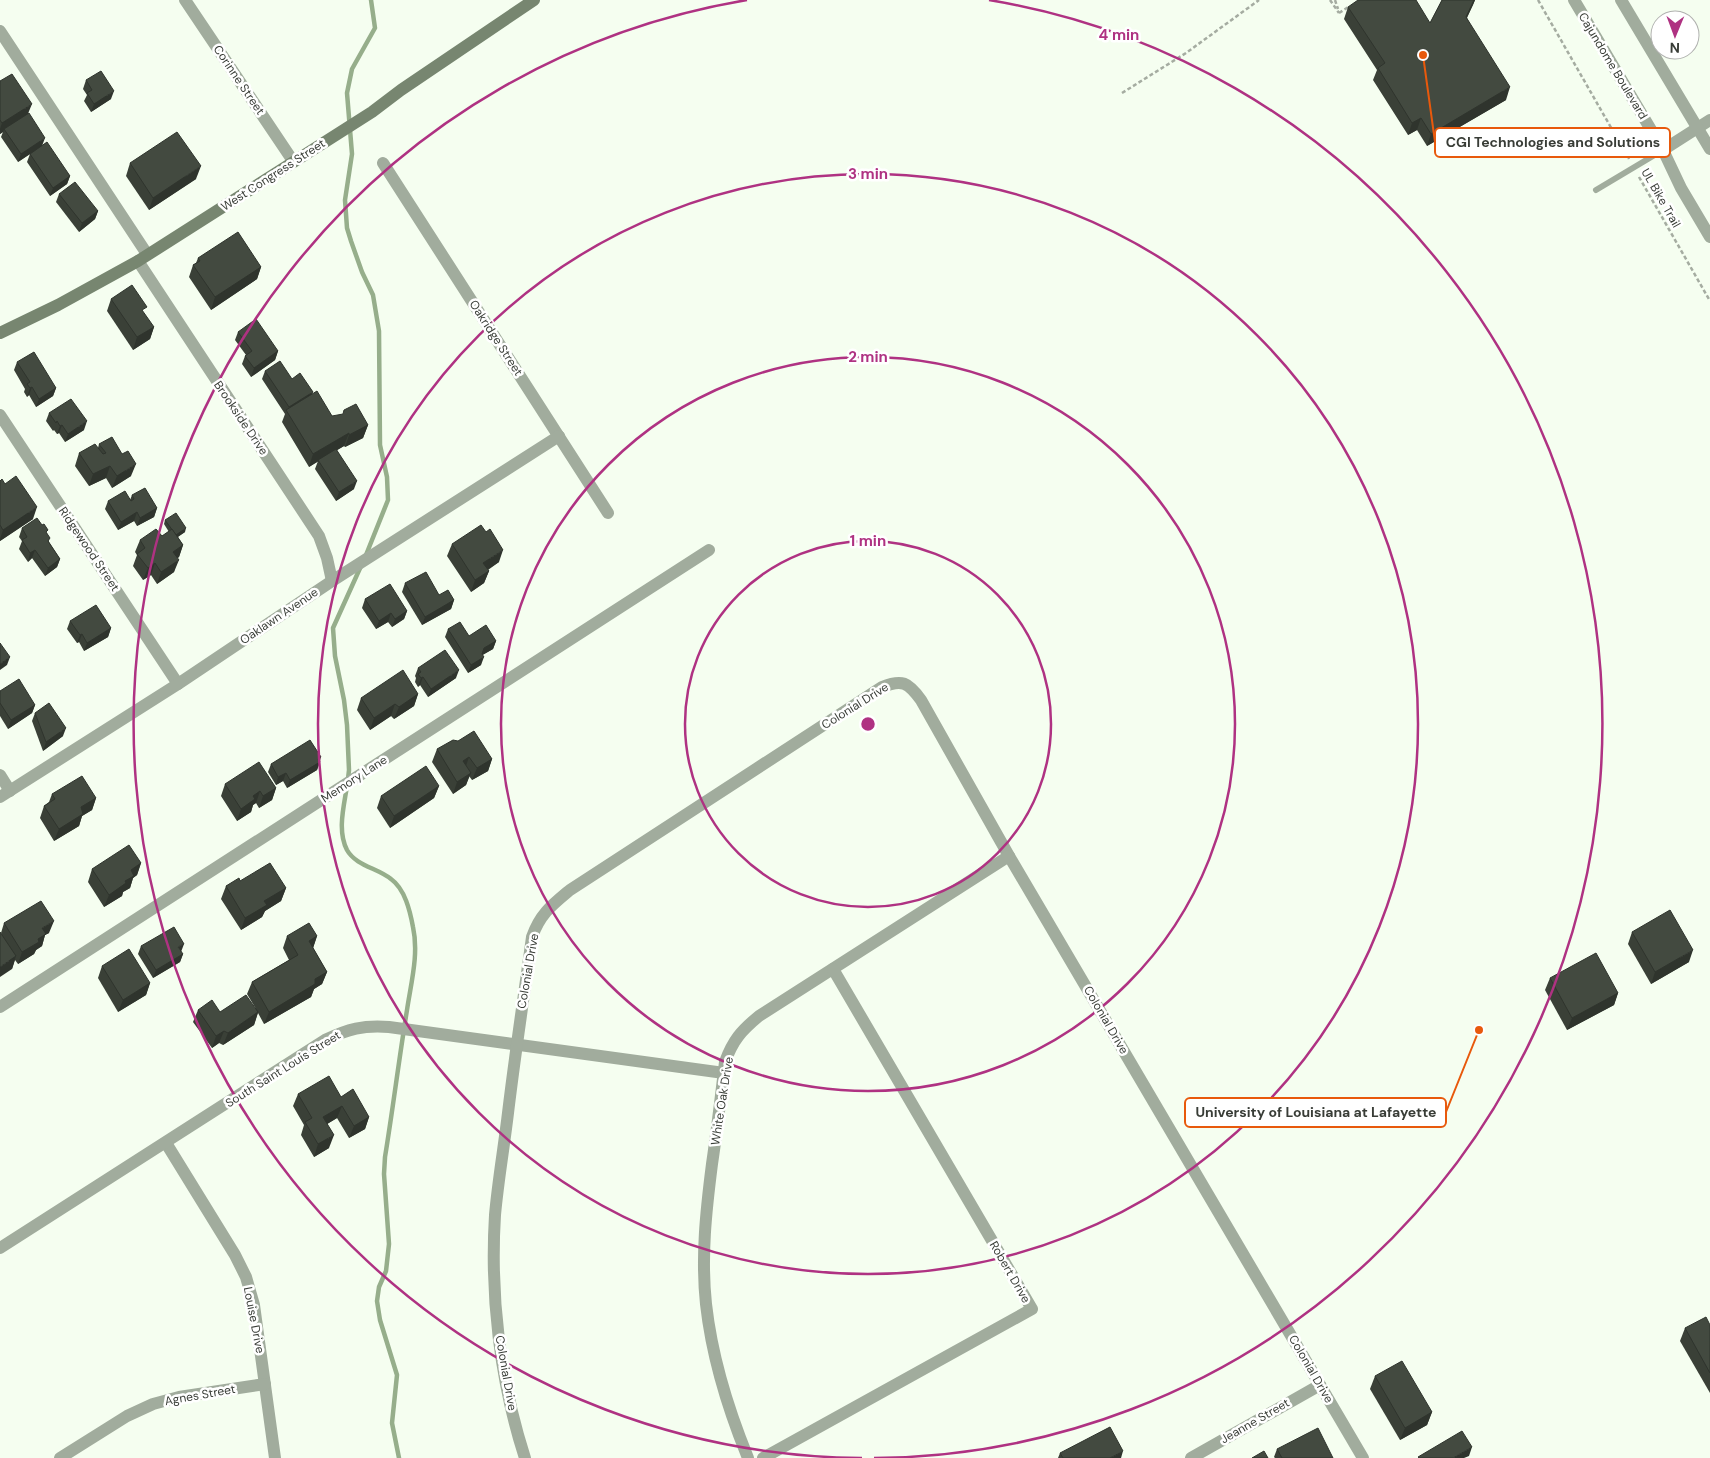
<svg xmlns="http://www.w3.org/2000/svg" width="1710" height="1458" font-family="'DM Sans',sans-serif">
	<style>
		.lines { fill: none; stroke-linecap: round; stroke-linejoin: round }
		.stream { stroke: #96ae8b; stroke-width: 4.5 }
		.path { stroke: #a5aca1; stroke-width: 2.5; stroke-dasharray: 4 2.5; stroke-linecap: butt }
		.service { stroke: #a1ac9d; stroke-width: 6 }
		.minor { stroke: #a1ac9d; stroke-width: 12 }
		.tertiary { stroke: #a1ac9d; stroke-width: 12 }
		.secondary { stroke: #778670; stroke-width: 12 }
		.wall { fill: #3a4037 }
		.shaded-wall { fill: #2f342d }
		.building { fill: #434a40; stroke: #2f342d }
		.ring { fill: none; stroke: #af3282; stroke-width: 2.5 }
		.labels { text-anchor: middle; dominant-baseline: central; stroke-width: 5; stroke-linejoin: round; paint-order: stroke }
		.street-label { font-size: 12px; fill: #393d37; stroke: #fff }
		.centre { fill: #af3282; stroke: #fff; stroke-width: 2.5 }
		.ring-label { font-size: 15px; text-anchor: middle; font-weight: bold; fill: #af3282; stroke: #fff; stroke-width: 5; stroke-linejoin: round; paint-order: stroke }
		.leader { fill: none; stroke: #e8590c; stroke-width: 2 }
		.callout-dot { fill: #e8590c; stroke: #fff; stroke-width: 2 }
		.callout { fill: #fff; stroke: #e8590c; stroke-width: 2 }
		.callout-label { font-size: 14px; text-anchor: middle; font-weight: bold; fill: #393d37 }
	</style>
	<rect width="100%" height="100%" fill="#f5fef0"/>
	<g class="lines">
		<g class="stream">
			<path d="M366 555 388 500 387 477 380 445 379 331 373 295 362 272 351 241 347 228 345 200 352 154 347 93 352 69 375 28 371 0"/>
			<path d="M348 779 349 770 347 725 344 700 335 656 333 628 361 566"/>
			<path d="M347 786C344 806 337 831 347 850 356 866 378 868 391 879 405 889 410 911 413 927 419 954 411 983 407 1010 399 1059 393 1108 385 1157L384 1174 389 1244 386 1271 379 1287 377 1301 380 1320 397 1375 392 1423 399 1458"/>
		</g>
		<g class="path">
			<path d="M1330 0 1339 13"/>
			<path d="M1335 0 1338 9"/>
			<path d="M1538 0 1629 159"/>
			<path d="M1339 13 1350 6"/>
			<path d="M1122 93 1186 53 1259 0"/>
			<path d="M1639 177 1710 301"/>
		</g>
		<path class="service" d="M1596 190 1663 150"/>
		<g class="minor">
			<path d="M185 0 293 161"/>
			<path d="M0 31 147 254"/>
			<path d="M1663 150 1710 120"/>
			<path d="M383 163 608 513"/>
			<path d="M138 261 319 536 327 558 332 581"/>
			<path d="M0 415 178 684"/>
			<path d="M0 775 10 791"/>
			<path d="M0 797 178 684 332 581 559 436"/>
			<path d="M0 1007 709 550"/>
			<path d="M166 1143 235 1255 246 1277 254 1305 275 1458"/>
			<path d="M0 1248 325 1040C348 1029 363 1025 389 1027L724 1073"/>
			<path d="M60 1458 127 1416 153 1404 179 1397 265 1384"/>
			<path d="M525 1458C500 1381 490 1296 495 1215 498 1181 504 1147 508 1113 515 1054 524 996 532 937 540 914 552 905 570 890L882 687C902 679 908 682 921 700L1009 856 1363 1458"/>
			<path d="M748 1458C728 1409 712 1358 706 1304 701 1257 706 1211 712 1164 717 1130 721 1096 725 1062 733 1040 741 1031 759 1016L1009 856"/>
			<path d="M763 1458 1032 1309 833 969"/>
			<path d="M1191 1458 1320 1385"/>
		</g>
		<g class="tertiary">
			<path d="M1574 0 1663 150 1681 188 1710 237"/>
			<path d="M1621 0 1710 149"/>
		</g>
		<path class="secondary" d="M0 333 58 305 138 261 372 112 401 90 534 0"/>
	</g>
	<g class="wall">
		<path d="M1442 0H1475L1467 18 1506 100 1427 146 1417 130 1408 135 1373 80 1377 70 1344 19 1348 7 1430 23Z"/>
		<path d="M86 80 111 99 91 112 84 101 87 95 83 89Z"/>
		<path d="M0 81 28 113 42 145 70 176 67 184 50 196 27 162 30 154 18 162 1 137 3 132 0 134Z"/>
		<path d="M130 163 196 179 149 210 126 176Z"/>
		<path d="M59 194 98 211 95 219 79 232 56 202Z"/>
		<path d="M198 258 261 267 257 279 211 310 189 277 193 265 196 263Z"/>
		<path d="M111 299 154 327 150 339 133 350 107 311Z"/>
		<path d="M238 332 278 351 275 360 251 377 242 364 245 356 246 355 235 340Z"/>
		<path d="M17 362 56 388 53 396 36 407 29 395 27 397 24 392 25 389 14 370Z"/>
		<path d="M265 371 292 379 311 395 332 416 368 425 363 438 345 447 344 446 337 450 354 489 336 501 315 469 318 461 309 467 282 422 285 414 262 379Z"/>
		<path d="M49 413 84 430 65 442 59 433 57 434 54 430 53 431 46 421Z"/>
		<path d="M99 444 131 476 112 488 106 478 89 486 75 466 79 453 98 448Z"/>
		<path d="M0 481 33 519 0 541Z"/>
		<path d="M132 495 157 508 154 517 137 526 134 521 118 530 105 509 108 501 130 500Z"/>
		<path d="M165 520 185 532 178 537 183 545 179 557 177 558 174 572 157 584 151 575 143 580 133 566 137 555 135 552 140 540 162 536 169 532 164 524Z"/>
		<path d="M22 528 47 533 49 542 60 559 57 567 45 576 32 558 28 562 19 549 22 541 19 537Z"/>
		<path d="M452 544 499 562 488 570 489 571 484 583 471 592 447 556Z"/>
		<path d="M405 583 454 600 451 609 422 625 402 592Z"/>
		<path d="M365 599 407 611 404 619 392 627 388 622 376 629 362 608Z"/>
		<path d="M70 621 111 628 108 637 84 651 79 642 77 643 67 629Z"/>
		<path d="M448 629 469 636 496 641 493 649 482 655 481 665 468 673 445 637Z"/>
		<path d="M418 668 456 678 428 697 420 685 418 687 415 682 416 678 415 676Z"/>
		<path d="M0 691 35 705 32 713 8 729 0 716Z"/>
		<path d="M418 694 414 706 394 719 391 716 370 730 357 710 361 698Z"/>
		<path d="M35 713 63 736 43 751 32 721Z"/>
		<path d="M437 749 492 759 488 771 472 780 469 776 466 785 453 794 432 762Z"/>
		<path d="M319 761 320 762 317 770 287 788 283 781 276 785 268 772 271 764Z"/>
		<path d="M225 784 276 788 272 800 259 808 256 803 253 805 251 812 237 821 221 796Z"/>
		<path d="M439 786 434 798 390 828 377 808 381 796Z"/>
		<path d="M52 794 96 798 92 810 82 816 79 826 54 841 40 818 44 806 49 802Z"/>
		<path d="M141 863 137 875 133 878 130 888 123 892 122 896 104 907 88 882 92 869Z"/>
		<path d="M240 881 286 888 281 901 265 911 262 917 241 930 221 899 226 886Z"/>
		<path d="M4 923 49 933 45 935 42 946 36 950 34 954 18 964 15 960 12 969 1 933Z"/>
		<path d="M1632 932 1689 962 1651 984 1628 944Z"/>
		<path d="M287 936H317L313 948 327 972 322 984 314 989 311 997 264 1024 258 1013 254 1025 223 1045 219 1043 212 1048 193 1022 198 1010 220 1012 256 1009 247 994 252 982 289 960 283 948Z"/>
		<path d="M141 946 183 954 180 962 153 978 138 954Z"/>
		<path d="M102 966 150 983 146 995 118 1012 98 978Z"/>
		<path d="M1550 978 1618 993 1614 1005 1567 1030 1545 990Z"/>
		<path d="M298 1094 341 1097 369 1117 365 1129 349 1138 337 1118 327 1124 329 1148 314 1157 301 1135 304 1125 293 1106Z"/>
		<path d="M1710 1325V1393L1680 1341 1685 1328Z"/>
		<path d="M1375 1376 1432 1412 1427 1425 1400 1440 1370 1389Z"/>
		<path d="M1277 1449 1333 1458H1275L1274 1457Z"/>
		<path d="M1060 1453 1121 1458H1058Z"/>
	</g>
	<g class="shaded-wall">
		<path d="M1474 0H1475L1473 5 1461 29 1466 17Z"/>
		<path d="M1510 87 1506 100 1427 146 1431 134Z"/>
		<path d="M114 91 111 99 91 112 94 104Z"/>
		<path d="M32 104 27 116 4 129 3 132 0 134V129L2 123Z"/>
		<path d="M1421 118 1417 130 1408 135 1412 123Z"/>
		<path d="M45 138 42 146 18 162 21 154Z"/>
		<path d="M201 166 196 179 149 210 153 198Z"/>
		<path d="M70 176 67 184 50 196 53 188Z"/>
		<path d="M98 211 95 219 79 232 82 223Z"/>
		<path d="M261 267 257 279 211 310 215 297Z"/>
		<path d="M154 327 150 339 133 350 137 337Z"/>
		<path d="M278 351 275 360 251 377 254 368Z"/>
		<path d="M32 387 29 395 27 397 30 388Z"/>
		<path d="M56 388 53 396 36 407 39 399Z"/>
		<path d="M313 392 310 400 287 412 289 407Z"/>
		<path d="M87 421 84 430 65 442 68 434Z"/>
		<path d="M62 425 59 433 57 434 60 426Z"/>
		<path d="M368 425 363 438 345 447 349 435Z"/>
		<path d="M349 433 344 446 309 467 313 454Z"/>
		<path d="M136 464 131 476 112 488 117 476Z"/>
		<path d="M110 466 106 478 89 486 93 474Z"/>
		<path d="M357 481 354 489 336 501 339 492Z"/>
		<path d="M37 507 33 519 0 541V539L3 530Z"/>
		<path d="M157 508 154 517 137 526 140 518Z"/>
		<path d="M137 512 134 521 118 530 121 522Z"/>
		<path d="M186 528 185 532 174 539 175 535Z"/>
		<path d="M183 545 179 557 169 564 173 552Z"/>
		<path d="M35 550 32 558 28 562 30 553Z"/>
		<path d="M503 550 499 562 479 575 483 563Z"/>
		<path d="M60 559 57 567 45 576 48 568Z"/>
		<path d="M179 560 174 572 157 584 161 572Z"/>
		<path d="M155 563 151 575 143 580 148 568Z"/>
		<path d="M489 571 484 583 471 592 475 580Z"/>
		<path d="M454 600 451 609 422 625 425 617Z"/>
		<path d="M407 611 404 619 392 627 395 619Z"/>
		<path d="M391 613 388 622 376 629 379 621Z"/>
		<path d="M111 628 108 637 84 651 87 643Z"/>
		<path d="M82 634 79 642 77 643 80 635Z"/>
		<path d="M496 641 493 649 481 656 484 648Z"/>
		<path d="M10 657 7 665 0 670V664Z"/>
		<path d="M484 657 481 665 468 673 471 665Z"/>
		<path d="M459 670 456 678 428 697 431 689Z"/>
		<path d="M423 677 420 685 418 687 421 678Z"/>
		<path d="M418 694 414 706 394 719 399 707Z"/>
		<path d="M395 704 391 716 370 730 374 718Z"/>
		<path d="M35 705 32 713 8 729 11 720Z"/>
		<path d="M66 728 63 736 43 751 46 742Z"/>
		<path d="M321 757 317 770 287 788 290 780Z"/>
		<path d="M469 757 465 769 463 761Z"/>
		<path d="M492 759 488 771 472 780 477 768Z"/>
		<path d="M286 773 283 781 276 785 278 777Z"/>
		<path d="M471 773 466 785 453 794 457 782Z"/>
		<path d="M439 786 434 798 390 828 394 816Z"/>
		<path d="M276 788 272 800 259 808 263 796Z"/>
		<path d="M260 791 256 803 253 805 251 812 237 821 241 809 253 796Z"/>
		<path d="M96 798 92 810 82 816 79 826 54 841 59 829 81 807Z"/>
		<path d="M141 863 137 875 133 878 130 888 123 892 122 896 104 907 109 895 131 870Z"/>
		<path d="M286 888 281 901 265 911 262 917 241 930 245 918 264 901Z"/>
		<path d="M54 921 49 933 45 935 42 946 36 950 34 954 18 964 22 952 42 928Z"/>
		<path d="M317 936 313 948 309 941Z"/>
		<path d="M184 944 181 952 178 947Z"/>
		<path d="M1693 950 1689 962 1651 984 1655 972Z"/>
		<path d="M183 954 180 962 153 978 156 970Z"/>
		<path d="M16 956 12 969 0 977V967Z"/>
		<path d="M327 972 322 984 314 989 311 997 264 1024 269 1012 315 979Z"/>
		<path d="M150 983 146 995 118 1012 123 1000Z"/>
		<path d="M1618 993 1614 1005 1567 1030 1572 1018Z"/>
		<path d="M258 1012 254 1025 223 1045 228 1033Z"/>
		<path d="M224 1031 219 1043 212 1048 216 1036Z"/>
		<path d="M342 1106 337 1118 319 1129 323 1117Z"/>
		<path d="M369 1117 365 1129 349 1138 354 1126Z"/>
		<path d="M334 1135 329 1148 314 1157 318 1144Z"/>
		<path d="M1432 1412 1427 1425 1400 1440 1405 1428Z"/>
		<path d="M1472 1447 1469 1456 1464 1458H1453Z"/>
		<path d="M1123 1451 1121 1458H1110Z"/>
	</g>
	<g class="building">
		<path d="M1358 0H1416L1430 23 1442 0H1474L1466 17 1510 87 1431 134 1421 118 1412 123 1378 68 1385 63 1348 7Z"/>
		<path d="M101 71 114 91 94 104 87 93 92 90 86 80Z"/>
		<path d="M12 74 32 104 2 123 0 120V81Z"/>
		<path d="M29 113 45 138 21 154 4 129Z"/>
		<path d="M177 132 201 166 153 198 130 163Z"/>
		<path d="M47 142 70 176 53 188 30 154Z"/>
		<path d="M75 182 98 211 82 223 59 194Z"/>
		<path d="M238 232 261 267 215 297 193 265 200 261 198 258Z"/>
		<path d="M132 285 147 307 142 310 154 327 137 337 111 299Z"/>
		<path d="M256 319 278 351 254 368 245 356 252 351 238 332Z"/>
		<path d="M34 352 56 388 39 399 32 387 30 388 27 384 30 382 17 362Z"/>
		<path d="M280 361 292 379 300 373 313 392 289 407 265 371Z"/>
		<path d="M317 391 332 416 343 414 344 410 356 404 368 425 349 435V433L313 454 286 410Z"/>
		<path d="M71 399 87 421 68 434 62 425 60 426 57 421 56 423 49 413Z"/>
		<path d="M112 437 122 454 128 451 136 464 117 476 110 466 93 474 79 453 95 444 103 454 106 453 99 444Z"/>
		<path d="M336 449 357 481 339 492 318 460Z"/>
		<path d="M16 476 37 507 3 530 0 525V481L2 479 5 484Z"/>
		<path d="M145 488 157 508 140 518 137 512 121 522 108 501 125 491 131 501 134 499 132 495Z"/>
		<path d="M176 513 186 528 176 535 165 520Z"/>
		<path d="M37 518 42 525 44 524 48 530 46 532 50 538 48 541 60 559 48 568 35 550 30 553 22 540 27 537 22 528Z"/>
		<path d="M481 525 486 532 490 529 503 550 483 563 489 571 475 580 452 544Z"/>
		<path d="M156 529 162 536 172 529 183 545 173 552 179 560 161 572 155 563 148 568 137 554 145 548 140 540Z"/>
		<path d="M426 572 439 595 448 590 454 600 425 617 405 583Z"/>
		<path d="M390 584 407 611 395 619 391 613 379 621 365 599Z"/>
		<path d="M96 605 111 628 87 643 82 634 80 635 70 621Z"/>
		<path d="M460 622 469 636 486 625 496 641 484 648 482 654 484 657 471 665 448 629Z"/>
		<path d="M0 643 10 657 0 664Z"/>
		<path d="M445 650 459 670 431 689 423 677 421 678 418 674 421 672 418 668Z"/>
		<path d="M403 670 418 694 399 707 395 704 374 718 361 698Z"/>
		<path d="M19 679 35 705 11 720 0 703V691Z"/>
		<path d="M49 703 66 728 46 742 35 713Z"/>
		<path d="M474 731 492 759 477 768 469 757 463 761 471 773 457 782 437 749 453 740 458 741Z"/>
		<path d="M310 740 321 757 318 759 320 762 290 780 286 773 278 777 271 764Z"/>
		<path d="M259 762 276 788 263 796 260 791 253 796 255 799 241 809 225 784Z"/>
		<path d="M426 766 439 786 394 816 381 796Z"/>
		<path d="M82 776 96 798 81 807 83 814 59 829 44 806 55 799 52 794Z"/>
		<path d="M129 845 141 863 131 870 134 876 125 881 126 883 109 895 92 869Z"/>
		<path d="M270 863 286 888 264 901 267 905 245 918 226 886 239 878 240 881Z"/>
		<path d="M41 901 54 921 42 928 46 934 38 939 39 942 22 952 4 923Z"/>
		<path d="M1670 910 1693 950 1655 972 1632 932Z"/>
		<path d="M309 923 317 936 309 941 327 972 315 979V984L269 1012 252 982 298 955 287 936Z"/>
		<path d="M174 927 184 944 178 947 183 954 156 970 141 946Z"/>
		<path d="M0 932 16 956 0 967Z"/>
		<path d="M129 949 150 983 123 1000 102 966Z"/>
		<path d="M1596 953 1618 993 1572 1018 1550 978Z"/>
		<path d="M246 995 258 1012 228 1033 224 1031 216 1036 198 1010 212 1000 220 1012Z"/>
		<path d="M329 1076 341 1097 353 1089 369 1117 354 1126 342 1106 323 1117 334 1135 318 1144 305 1122 312 1118 298 1094Z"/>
		<path d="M1706 1317 1710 1325V1373L1685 1328Z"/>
		<path d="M1402 1361 1432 1412 1405 1428 1375 1376Z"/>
		<path d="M1110 1427 1123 1451 1110 1458H1063L1060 1453Z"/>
		<path d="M1318 1428 1333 1458H1282L1277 1449Z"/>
		<path d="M1462 1431 1472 1447 1453 1458H1419L1418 1457Z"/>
		<path d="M1264 1451 1268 1458H1252Z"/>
	</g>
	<g class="ring">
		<circle cx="868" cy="724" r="183"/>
		<circle cx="868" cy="724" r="367"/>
		<circle cx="868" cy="724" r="550"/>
		<path d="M862 1458A734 734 0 0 1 747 0M989 0A734 734 0 0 1 874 1458"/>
	</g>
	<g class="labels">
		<g class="street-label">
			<text transform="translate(1613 66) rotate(59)">Cajundome Boulevard</text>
			<text transform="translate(239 80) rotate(56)">Corinne Street</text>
			<text transform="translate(273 175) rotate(-33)">West Congress Street</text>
			<text transform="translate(1661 198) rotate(60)">UL Bike Trail</text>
			<text transform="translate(496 338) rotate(57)">Oakridge Street</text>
			<text transform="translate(241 418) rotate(56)">Brookside Drive</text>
			<text transform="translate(89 549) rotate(56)">Ridgewood Street</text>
			<text transform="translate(279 616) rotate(-34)">Oaklawn Avenue</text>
			<text transform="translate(855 706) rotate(-32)">Colonial Drive</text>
			<text transform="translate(354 779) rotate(-33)">Memory Lane</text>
			<text transform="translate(528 971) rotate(-80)">Colonial Drive</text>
			<text transform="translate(1106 1020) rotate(60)">Colonial Drive</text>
			<text transform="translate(283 1069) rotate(-32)">South Saint Louis Street</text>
			<text transform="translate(722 1101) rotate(-81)">White Oak Drive</text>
			<text transform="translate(1010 1272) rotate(60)">Robert Drive</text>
			<text transform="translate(254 1320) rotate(79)">Louise Drive</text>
			<text transform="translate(1311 1369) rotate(60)">Colonial Drive</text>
			<text transform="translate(506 1373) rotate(80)">Colonial Drive</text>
			<text transform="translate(200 1395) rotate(-10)">Agnes Street</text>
			<text transform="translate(1255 1421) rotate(-30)">Jeanne Street</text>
		</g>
	</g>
	<circle cx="868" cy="724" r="8" class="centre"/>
	<g class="ring-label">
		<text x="1119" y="40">4 min</text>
		<text x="868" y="179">3 min</text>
		<text x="868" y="362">2 min</text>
		<text x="868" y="546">1 min</text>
	</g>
	<path class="leader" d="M1423 55L1435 142M1479 1030L1446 1112"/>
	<g class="callout-dot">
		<circle cx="1423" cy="55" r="5"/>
		<circle cx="1479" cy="1030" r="5"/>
	</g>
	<g class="callout">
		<rect x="1435" y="128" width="235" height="29" rx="5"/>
		<rect x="1185" y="1098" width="261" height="29" rx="5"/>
	</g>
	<g class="callout-label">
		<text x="1553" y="147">CGI Technologies and Solutions</text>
		<text x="1316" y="1117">University of Louisiana at Lafayette</text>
	</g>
	<g transform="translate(1675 35) rotate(181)"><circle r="24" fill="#ffffff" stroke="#b0b1af"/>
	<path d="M0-4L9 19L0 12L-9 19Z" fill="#af3282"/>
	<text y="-8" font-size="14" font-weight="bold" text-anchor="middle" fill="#393d37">N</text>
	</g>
</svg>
